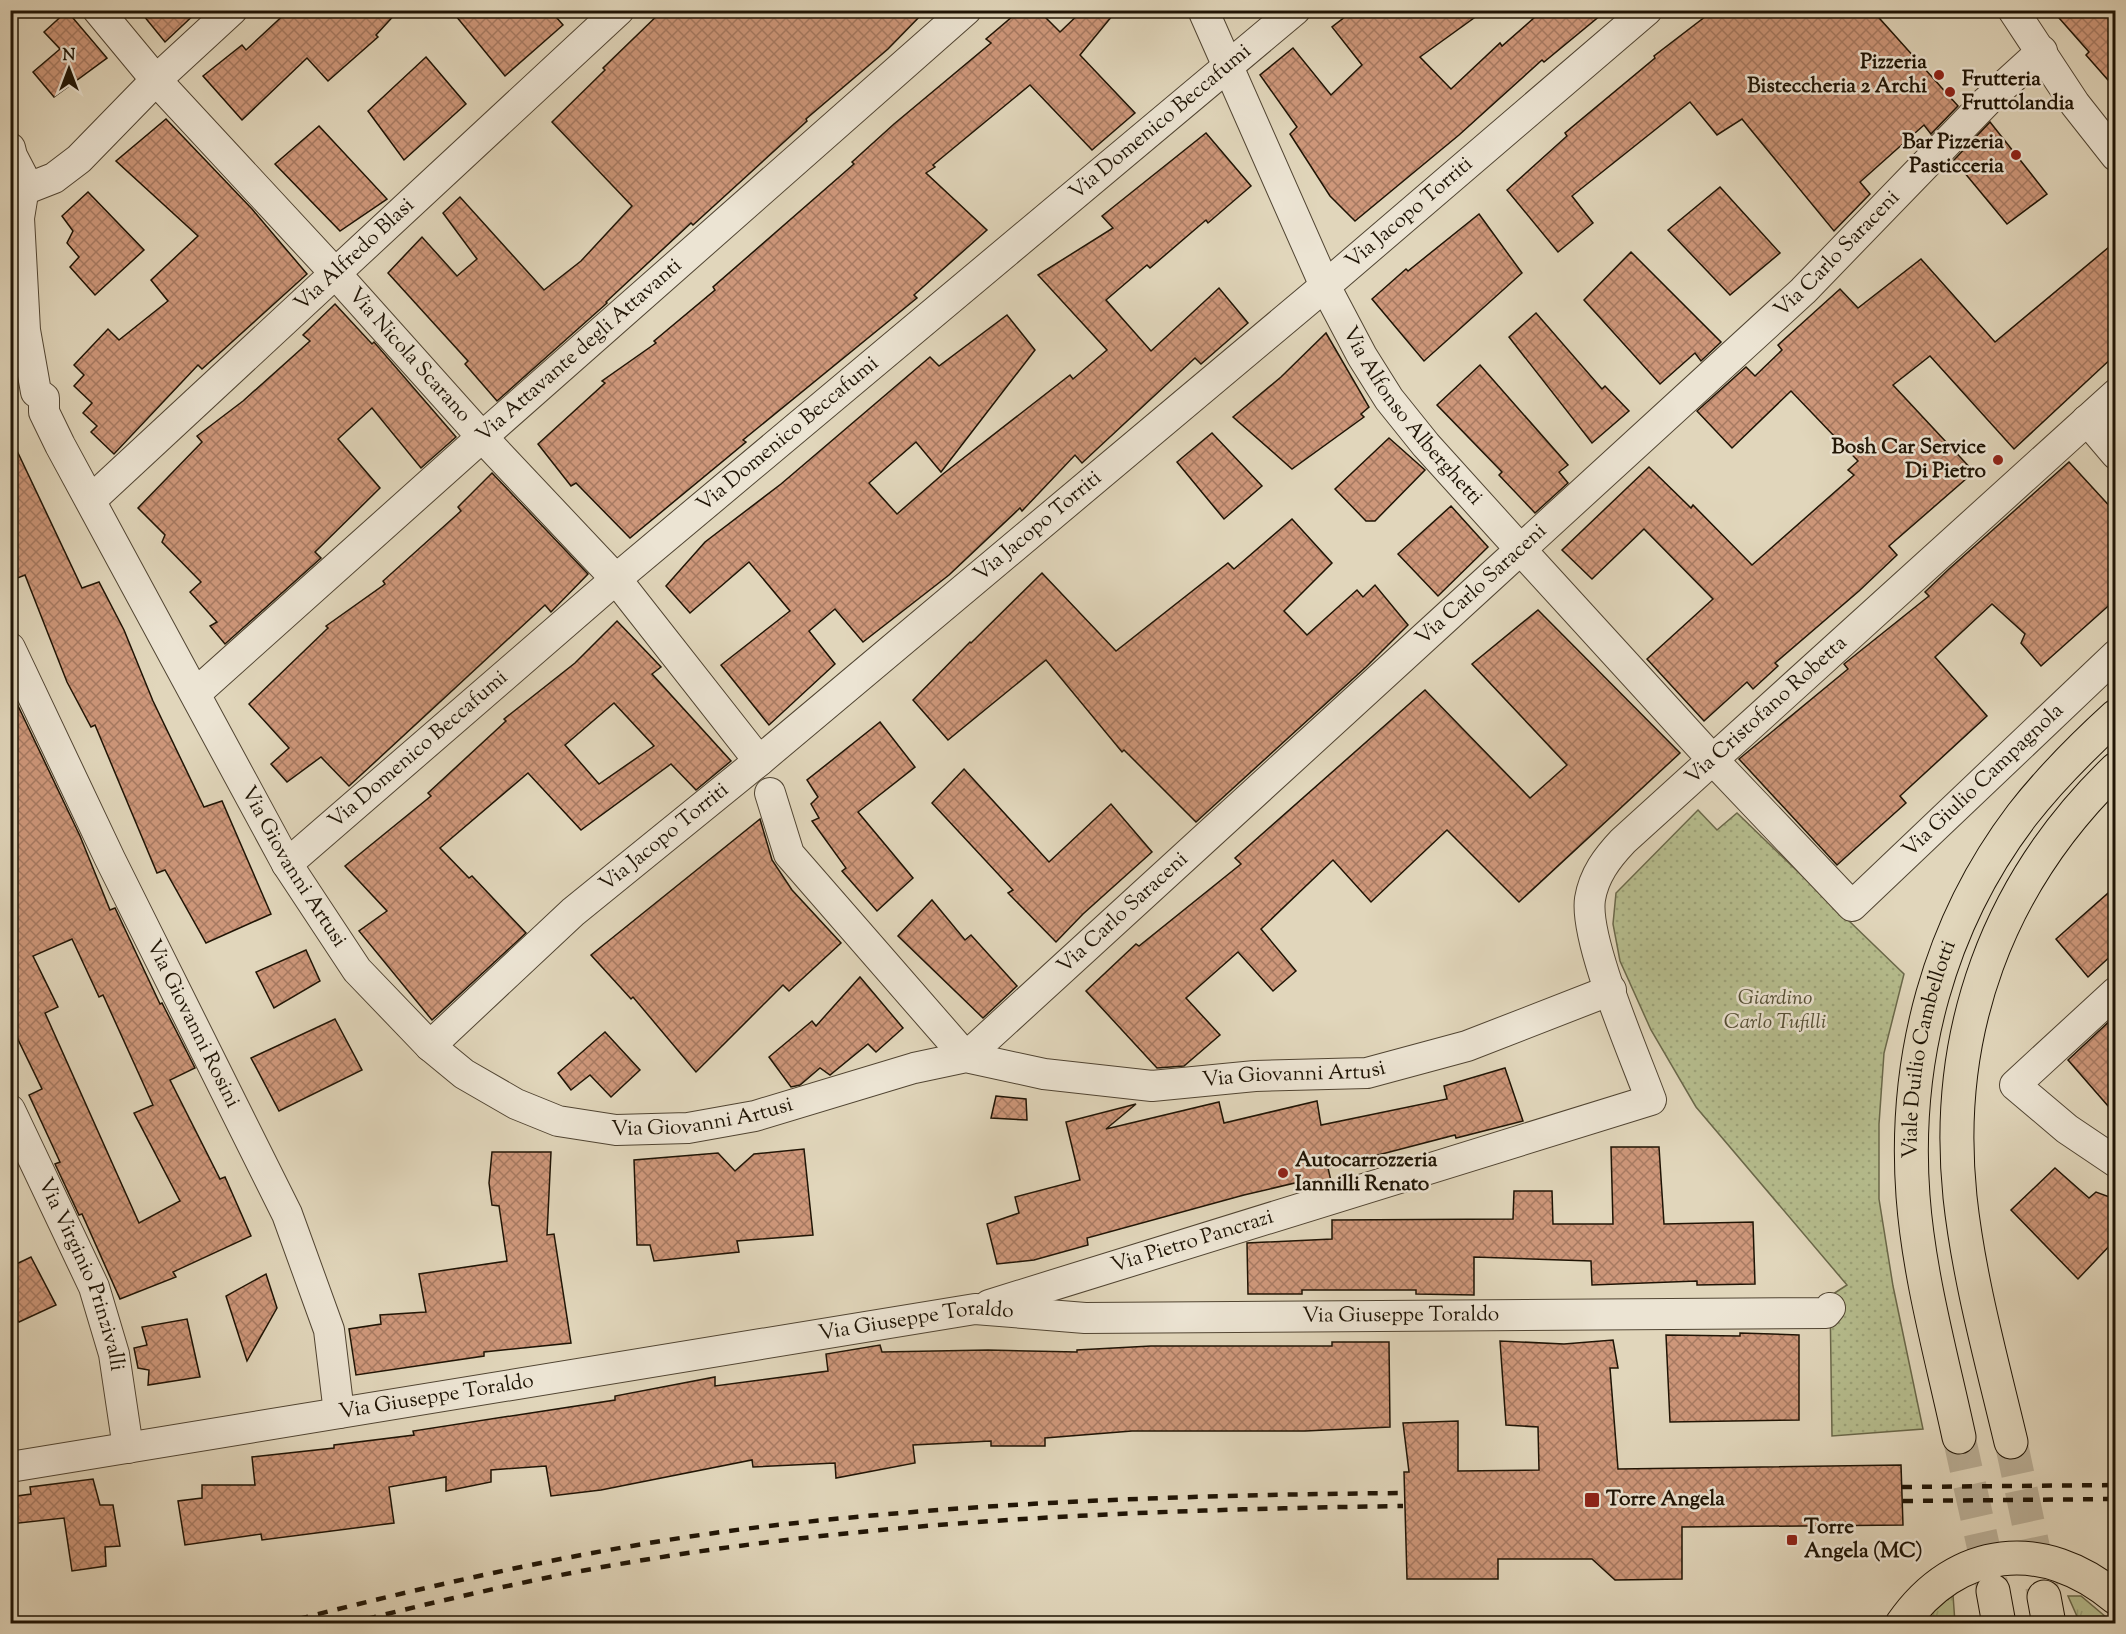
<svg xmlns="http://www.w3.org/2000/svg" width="2126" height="1634" font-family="'Sorts Mill Goudy',serif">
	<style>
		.grass { fill: url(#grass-tufts); stroke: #6a684a; stroke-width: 1.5 }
		.garden { fill: url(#garden-dots); stroke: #6a684a; stroke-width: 1.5 }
		.building { fill: url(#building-cross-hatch); stroke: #1f1405; stroke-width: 1.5; fill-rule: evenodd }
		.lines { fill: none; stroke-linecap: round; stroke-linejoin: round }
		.major-tunnel { stroke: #baaf97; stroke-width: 33; stroke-dasharray: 33 16; stroke-linecap: butt }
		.minor-casing { stroke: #504432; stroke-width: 32 }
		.major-casing { stroke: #1f1405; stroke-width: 35 }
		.minor { stroke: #ece4d3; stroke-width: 30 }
		.major { stroke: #e1d6bb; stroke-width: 33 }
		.rail { stroke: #1f1405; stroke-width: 4.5; stroke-dasharray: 10 10; stroke-linecap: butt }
		.poi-dot { fill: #8f2418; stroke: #ece4d3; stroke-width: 2 }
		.labels { text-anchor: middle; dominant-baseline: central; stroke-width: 5; stroke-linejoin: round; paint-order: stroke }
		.poi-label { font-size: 21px; font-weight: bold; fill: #1f1405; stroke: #ece4d3; text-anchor: start }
		.street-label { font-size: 21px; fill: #1f1405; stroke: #ece4d3 }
		.park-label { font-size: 21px; font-style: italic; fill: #544f35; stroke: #ece4d3 }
	</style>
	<defs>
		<pattern id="grass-tufts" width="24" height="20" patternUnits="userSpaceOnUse" patternTransform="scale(1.5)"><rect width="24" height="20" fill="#b6bd8e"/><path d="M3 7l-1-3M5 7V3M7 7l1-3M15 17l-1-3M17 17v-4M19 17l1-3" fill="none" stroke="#9ca279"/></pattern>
		<pattern id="garden-dots" width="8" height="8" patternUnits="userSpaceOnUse" patternTransform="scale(1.5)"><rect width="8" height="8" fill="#b6bd8e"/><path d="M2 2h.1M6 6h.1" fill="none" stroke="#9ca279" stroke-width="1.8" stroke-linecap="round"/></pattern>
		<pattern id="building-cross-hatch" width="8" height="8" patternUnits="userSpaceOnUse" patternTransform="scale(1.5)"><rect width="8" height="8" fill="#ce977a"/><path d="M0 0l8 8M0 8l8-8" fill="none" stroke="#a77a62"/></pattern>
	</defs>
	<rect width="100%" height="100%" fill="#e1d6bb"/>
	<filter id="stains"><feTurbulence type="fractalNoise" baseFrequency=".00333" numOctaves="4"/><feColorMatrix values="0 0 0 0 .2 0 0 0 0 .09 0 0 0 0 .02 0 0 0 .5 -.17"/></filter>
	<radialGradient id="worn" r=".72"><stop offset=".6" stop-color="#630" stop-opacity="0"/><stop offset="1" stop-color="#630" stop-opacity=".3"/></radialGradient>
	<g class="grass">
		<path d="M1953 1595 1955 1623 1920 1624 1937 1606Z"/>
		<path d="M2068 1596H2081L2113 1623H2080Z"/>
	</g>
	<path class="garden" d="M1698 810 1717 830 1737 813 1904 974 1884 1053 1879 1124V1199L1893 1286 1923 1429 1832 1436 1830 1296 1847 1285 1696 1107 1651 1030 1620 961 1613 924 1616 893Z"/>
	<g class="building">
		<path d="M139 10H199L165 42Z"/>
		<path d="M289 10H399L376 35 378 37 328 81 307 58 242 120 203 76 242 45 246 50Z"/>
		<path d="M451 10H550L563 25 505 76Z"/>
		<path d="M663 10H926L888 49 806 119 807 121 693 225 691 223 606 302 607 303 497 401 465 364 468 361 388 273 422 237 457 276 477 259 443 213 460 197 544 290 581 261 632 206 552 122 605 70 603 68Z"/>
		<path d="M1020 10H1038L1060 32 1083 10H1117L1080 55 1135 113 1092 150 1030 85 933 165 935 167 926 173 987 230 914 295 917 298 743 440 746 442 630 538 576 483 571 486 538 444 605 383 602 381 656 343 654 341 715 290 713 287 854 164 852 162 894 124 991 43 986 39Z"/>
		<path d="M1354 10H1485L1420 57 1451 89 1500 43 1502 46 1543 10H1607L1544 62 1542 60 1459 135 1355 221 1330 196 1290 134 1297 127 1260 75 1293 48 1331 95 1362 65 1332 27Z"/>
		<path d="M1714 10H1872L1958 106 1931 134 1924 125 1860 182 1870 194 1834 231 1742 119 1717 135 1690 102 1572 196 1593 223 1558 252 1507 190 1567 136 1565 133 1655 58 1654 56Z"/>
		<path d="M2052 10H2106L2115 22V88L2086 55 2089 52Z"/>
		<path d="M67 11 107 58 54 97 33 72 60 49 44 32Z"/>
		<path d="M426 57 466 104 404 160 368 111Z"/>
		<path d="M166 119 252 209 307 274 202 369 198 365 114 454 91 432 97 426 83 413 92 403 74 386 84 375 74 365 108 329 119 340 168 301 151 280 198 236 116 161Z"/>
		<path d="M1990 122 2047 194 2007 224 1954 160Z"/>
		<path d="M319 126 387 199 340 231 275 164Z"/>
		<path d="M1206 133 1251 186 1208 223 1206 220 1150 268 1147 265 1106 300 1151 351 1219 288 1248 323 1201 364 1195 358 1082 463 1075 455 1022 511 1020 508 949 575 863 642 835 609 809 631 835 664 769 725 721 665 790 611 749 562 690 613 666 586 705 542 781 484 930 357 939 366 1007 315 1035 350 941 472 916 442 869 483 897 514 943 474 1070 375 1073 379 1107 350 1038 275 1113 228 1102 216Z"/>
		<path d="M1720 187 1780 253 1730 295 1668 230Z"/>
		<path d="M88 192 144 250 95 295 70 267 79 257 67 243 73 231 62 216Z"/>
		<path d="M1479 214 1522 273 1424 361 1372 299 1406 269 1408 271Z"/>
		<path d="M2115 242V355L2014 449 1930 356 1893 385 1974 472 1889 546 1897 555 1859 591 1775 663 1778 666 1753 689 1747 682 1704 721 1647 659 1713 599 1644 529 1592 579 1562 550 1649 467 1691 508 1693 505 1752 565 1854 475 1848 470 1858 461 1791 391 1732 448 1697 411 1746 367 1755 376 1782 350 1778 345 1840 289 1858 308 1921 259 1995 342Z"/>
		<path d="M1631 252 1721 342 1701 361 1695 353 1660 384 1584 300Z"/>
		<path d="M335 304 372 344 374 342 456 437 421 468 372 408 338 439 380 488 315 552 321 558 225 644 210 626 217 622 190 592 201 582 162 542 165 535 138 508 202 442 197 436 243 401 310 341 303 335Z"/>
		<path d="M1536 313 1602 389 1605 386 1629 411 1592 443 1509 337Z"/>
		<path d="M1326 333 1369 407 1361 414 1364 417 1292 469 1233 417 1281 377Z"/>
		<path d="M1480 365 1568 465 1559 472 1568 483 1535 513 1499 475 1502 472 1437 405Z"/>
		<path d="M1212 433 1262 486 1224 519 1177 462Z"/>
		<path d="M10 436 82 588 99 582 124 630 153 701 204 807 222 801 271 914 206 943 165 870 157 873 95 725 91 727 67 682 25 575 10 581Z"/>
		<path d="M1389 438 1425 470 1375 521H1366L1335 489Z"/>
		<path d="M2069 462 2115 512V600L2041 666 2021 643 2025 634 1992 604 1935 657 1987 716 1900 796 1906 803 1837 865 1739 759 1848 669 1844 664 1929 596 1925 592 1949 569Z"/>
		<path d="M492 473 588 574 551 612 545 605 349 786 321 757 287 782 271 764 289 748 249 704 328 628 326 626 385 584 383 581 461 511 458 507Z"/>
		<path d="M1451 506 1488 547 1438 596 1398 554Z"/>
		<path d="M1292 519 1332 563 1284 611 1307 635 1357 590 1363 597 1375 585 1408 625 1366 667 1196 822 1124 750 1122 752 1046 660 948 740 913 700 970 642 971 643 1042 573 1116 651 1228 563 1234 569Z"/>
		<path d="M1538 610 1680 753 1519 902 1447 830 1371 902 1333 860 1261 929 1296 971 1273 991 1238 952 1186 998 1220 1035 1184 1066 1157 1068 1086 991 1136 944 1139 946 1241 864 1235 858 1425 690 1530 798 1567 765 1472 664Z"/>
		<path d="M617 621 661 667 652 674 731 761 696 790 671 764 581 830 528 773 440 848 469 878 472 876 526 933 432 1020 359 931 387 911 345 866 431 796 428 793 506 721 504 719 575 663ZM614 703 654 746 599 784 565 745Z"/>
		<path d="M10 689 80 836 110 910 115 908 160 1004 162 1003 195 1068 170 1080 220 1179 225 1177 251 1236 173 1272 176 1277 120 1299 82 1214 79 1215 55 1164 60 1162 29 1095 42 1089 10 1023ZM72 939 99 997 103 995 153 1105 134 1113 180 1201 139 1223 45 1013 58 1007 33 956Z"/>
		<path d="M880 722 915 767 858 812 913 878 877 911 842 871 846 868 812 821 819 818 811 804 818 797 807 780Z"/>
		<path d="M964 769 1049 862 1111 804 1152 852 1083 914 1056 942 1008 893 1013 890 932 803Z"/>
		<path d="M760 819 772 860 792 890 841 943 789 991 783 985 696 1072 633 997 631 999 591 955Z"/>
		<path d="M2115 887V952L2088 977 2056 939Z"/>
		<path d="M932 900 965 940 971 935 1017 986 983 1018 898 936Z"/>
		<path d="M306 950 320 981 274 1008 256 972Z"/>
		<path d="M860 977 903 1028 876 1052 868 1044 830 1075 820 1068 800 1085 791 1087 769 1057 812 1021 816 1026Z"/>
		<path d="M2115 1016V1114L2068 1060Z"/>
		<path d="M335 1019 362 1070 279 1111 251 1058Z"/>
		<path d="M605 1032 640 1070 611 1097 590 1075 571 1090 558 1073Z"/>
		<path d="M1505 1068 1523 1121 1456 1138 1455 1135 1328 1168 1331 1181 1298 1191 1295 1183 1244 1195 1087 1238 1088 1245 1034 1260 997 1264 987 1224 1019 1213 1015 1197 1080 1180 1066 1122 1136 1104 1106 1129 1219 1102 1224 1123 1317 1101 1321 1125 1447 1099 1444 1086Z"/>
		<path d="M996 1096 1026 1099 1027 1120 991 1118Z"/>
		<path d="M1611 1147H1659L1664 1224 1753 1222 1755 1284 1697 1285V1281L1592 1285 1591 1261 1474 1257V1295L1416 1294V1290H1302V1294H1248L1247 1243 1332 1239V1220L1513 1219 1514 1191H1552L1553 1224H1613Z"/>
		<path d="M804 1149 813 1235 737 1241 739 1252 654 1261 650 1245H637L634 1160 718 1153 735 1171 754 1154Z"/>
		<path d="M492 1152H551L547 1235 554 1234 571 1343 484 1352V1356L356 1375 349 1329 381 1324 380 1315 426 1312 419 1274 507 1261 499 1206 492 1205 489 1183Z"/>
		<path d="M2055 1168 2089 1198 2096 1192 2115 1199V1240L2078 1279 2011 1210Z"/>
		<path d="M31 1257 56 1305 19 1322 10 1311V1267Z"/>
		<path d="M266 1274 277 1308 247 1361 226 1296Z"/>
		<path d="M187 1319 200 1377 148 1385 149 1370 138 1368 134 1348 147 1345 142 1327Z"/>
		<path d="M1740 1333 1799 1335V1420L1670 1422 1666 1335 1740 1336Z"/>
		<path d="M1613 1340 1618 1368H1610L1618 1469 1901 1465 1903 1525 1682 1527V1579L1615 1580 1592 1559H1498V1579H1407L1404 1472H1409L1403 1423 1458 1421V1471L1539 1470 1538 1427 1506 1425 1500 1341 1564 1344Z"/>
		<path d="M1332 1342H1389L1390 1427 1305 1431H1132L1045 1438V1446H991V1441L913 1445 915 1463 836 1478 835 1463 753 1467 752 1460 601 1490 551 1496 546 1466 491 1470V1482L446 1491V1477L389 1487 394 1523 262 1540 261 1534 185 1545 178 1501 202 1498V1485H255L252 1457 334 1448V1445L414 1435 413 1431 615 1400V1396L715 1377V1386L828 1371 826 1354 880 1345 882 1352 988 1350 1077 1352V1350L1151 1346H1332Z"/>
		<path d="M93 1479 100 1505H113L120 1546 105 1547 106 1566 72 1571 64 1518 10 1524V1497L31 1494 30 1487Z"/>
	</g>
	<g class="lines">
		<g class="major-tunnel">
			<path d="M1959 1437 1993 1590"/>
			<path d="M2011 1442 2044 1597"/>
		</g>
		<g class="minor-casing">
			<g id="minor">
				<path id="s1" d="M98 10 156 80 335 273 482 437 616 579 759 761"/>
				<path id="s2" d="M1203 10 1325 286 1362 356 1389 399 1426 445 1521 550 1713 760 1852 906 2116 655"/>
				<path d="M2013 10 2075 104 2116 156"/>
				<path id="s3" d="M10 148 12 156 25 181 19 218 25 330 36 392 44 398V412L60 445 287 864 357 970 430 1046 464 1074 516 1104 558 1121 616 1130 688 1128 755 1116 914 1068 966 1057 1044 1074 1152 1086 1255 1076 1367 1073 1467 1046 1611 990"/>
				<path d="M25 181 31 187 54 178 79 159 156 80 232 10"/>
				<path d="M2087 420 2116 454"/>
				<path id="s4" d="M91 500 619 10"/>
				<path id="s5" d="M10 648 110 859 287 1214 329 1330 339 1413"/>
				<path id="s6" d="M196 693 482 437 966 10"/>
				<path d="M770 793 789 854 966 1057"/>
				<path id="s7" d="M287 864 616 579 1295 10"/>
				<path d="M2116 992 2015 1085 2067 1129 2116 1162"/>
				<path id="s8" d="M430 1046 573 912 759 761 1325 286 1647 10"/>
				<path id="s9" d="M966 1057 1803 291 1987 101 2042 51"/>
				<path id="s10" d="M10 1110 94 1287 114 1354 128 1448"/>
				<path id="s11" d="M989 1305 1651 1100C1635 1056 1584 940 1590 899 1594 875 1607 858 1623 841L2116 394"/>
				<path id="s12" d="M10 1467 975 1309 1085 1318 1826 1313 1830 1308"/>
			</g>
		</g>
		<g class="major-casing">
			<g id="major">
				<path id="s13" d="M1959 1437C1942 1358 1919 1277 1913 1196 1903 1059 1939 924 2022 815 2050 779 2082 747 2116 716"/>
				<path d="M2011 1442C1992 1362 1969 1280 1960 1197 1943 1033 1997 884 2116 769"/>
				<path d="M1993 1591 1999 1624"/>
				<path d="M2044 1597 2049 1624"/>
				<path d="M1902 1624C1956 1546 2044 1537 2116 1598"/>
			</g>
		</g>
		<use href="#minor" class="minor"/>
		<use href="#major" class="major"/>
		<g class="rail">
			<path d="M1902 1487 2116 1485"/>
			<path d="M1903 1501 2116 1499"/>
			<path d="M279 1624C439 1583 596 1547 760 1527 974 1502 1187 1495 1403 1493"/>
			<path d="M347 1624C433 1602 520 1582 608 1566 870 1520 1137 1510 1403 1506"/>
		</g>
	</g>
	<g class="poi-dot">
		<circle cx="1939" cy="75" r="6"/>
		<circle cx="1950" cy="92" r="6"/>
		<circle cx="2016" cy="155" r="6"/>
		<circle cx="1998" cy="460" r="6"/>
		<circle cx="1283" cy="1173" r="6"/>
		<rect x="1584" y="1492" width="16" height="16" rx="3"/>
		<rect x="1786" y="1534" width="12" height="12" rx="3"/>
	</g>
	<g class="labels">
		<g class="poi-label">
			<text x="1927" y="63" text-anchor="end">Pizzeria<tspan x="1927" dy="24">Bisteccheria 2 Archi</tspan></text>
			<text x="1962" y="80">Frutteria<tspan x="1962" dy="24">Fruttolandia</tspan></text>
			<text x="2004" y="143" text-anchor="end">Bar Pizzeria<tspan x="2004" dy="24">Pasticceria</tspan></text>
			<text x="1986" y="448" text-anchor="end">Bosh Car Service<tspan x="1986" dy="24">Di Pietro</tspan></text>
			<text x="1295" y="1161">Autocarrozzeria<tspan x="1295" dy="24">Iannilli Renato</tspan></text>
			<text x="1606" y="1500">Torre Angela</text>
			<text x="1804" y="1528">Torre<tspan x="1804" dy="24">Angela (MC)</tspan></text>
		</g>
		<g class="street-label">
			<text stroke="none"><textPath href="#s7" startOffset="1146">Via Domenico Beccafumi</textPath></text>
			<text stroke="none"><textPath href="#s8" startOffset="1286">Via Jacopo Torriti</textPath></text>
			<text stroke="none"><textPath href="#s9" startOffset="1185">Via Carlo Saraceni</textPath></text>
			<text stroke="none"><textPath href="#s4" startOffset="360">Via Alfredo Blasi</textPath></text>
			<text stroke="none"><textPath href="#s6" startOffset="514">Via Attavante degli Attavanti</textPath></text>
			<text stroke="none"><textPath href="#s1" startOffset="465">Via Nicola Scarano</textPath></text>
			<text stroke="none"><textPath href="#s2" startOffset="459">Via Alfonso Alberghetti</textPath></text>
			<text stroke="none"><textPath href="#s7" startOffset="660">Via Domenico Beccafumi</textPath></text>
			<text stroke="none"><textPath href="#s8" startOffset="800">Via Jacopo Torriti</textPath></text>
			<text stroke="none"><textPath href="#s9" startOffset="699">Via Carlo Saraceni</textPath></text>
			<text stroke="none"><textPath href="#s11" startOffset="1166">Via Cristofano Robetta</textPath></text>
			<text stroke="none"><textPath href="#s7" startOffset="174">Via Domenico Beccafumi</textPath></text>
			<text stroke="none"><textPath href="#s2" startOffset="1300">Via Giulio Campagnola</textPath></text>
			<text stroke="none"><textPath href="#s8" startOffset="314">Via Jacopo Torriti</textPath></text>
			<text stroke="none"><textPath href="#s3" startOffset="792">Via Giovanni Artusi</textPath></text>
			<text stroke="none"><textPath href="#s9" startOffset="213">Via Carlo Saraceni</textPath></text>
			<text stroke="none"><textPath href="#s5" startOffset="418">Via Giovanni Rosini</textPath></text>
			<text stroke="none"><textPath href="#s13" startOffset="394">Viale Duilio Cambellotti</textPath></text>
			<text stroke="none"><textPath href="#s3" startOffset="1917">Via Giovanni Artusi</textPath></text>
			<text stroke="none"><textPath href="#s3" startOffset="1314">Via Giovanni Artusi</textPath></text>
			<text stroke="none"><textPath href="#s11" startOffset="213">Via Pietro Pancrazi</textPath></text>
			<text stroke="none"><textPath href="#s10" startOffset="180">Via Virginio Prinzivalli</textPath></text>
			<text stroke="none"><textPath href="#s12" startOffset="1404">Via Giuseppe Toraldo</textPath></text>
			<text stroke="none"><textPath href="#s12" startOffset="918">Via Giuseppe Toraldo</textPath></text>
			<text stroke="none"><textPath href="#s12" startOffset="432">Via Giuseppe Toraldo</textPath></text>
		</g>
		<g class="park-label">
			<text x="1775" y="999">Giardino<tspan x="1775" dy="24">Carlo Tufilli</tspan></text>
		</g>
	</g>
	<rect width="2126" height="1634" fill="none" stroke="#e1d6bb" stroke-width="36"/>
	<rect x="12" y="12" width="2102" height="1610" fill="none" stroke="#1f1405" stroke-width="3"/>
	<rect x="18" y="18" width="2090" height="1598" fill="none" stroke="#1f1405" stroke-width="1.5"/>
	<g transform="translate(69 69)" stroke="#ece4d3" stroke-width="4.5" paint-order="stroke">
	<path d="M0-4.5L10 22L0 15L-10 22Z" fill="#1f1405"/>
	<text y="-9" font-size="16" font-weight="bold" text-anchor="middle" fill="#1f1405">N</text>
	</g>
	<rect width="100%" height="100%" filter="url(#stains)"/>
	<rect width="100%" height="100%" fill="url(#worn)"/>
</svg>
